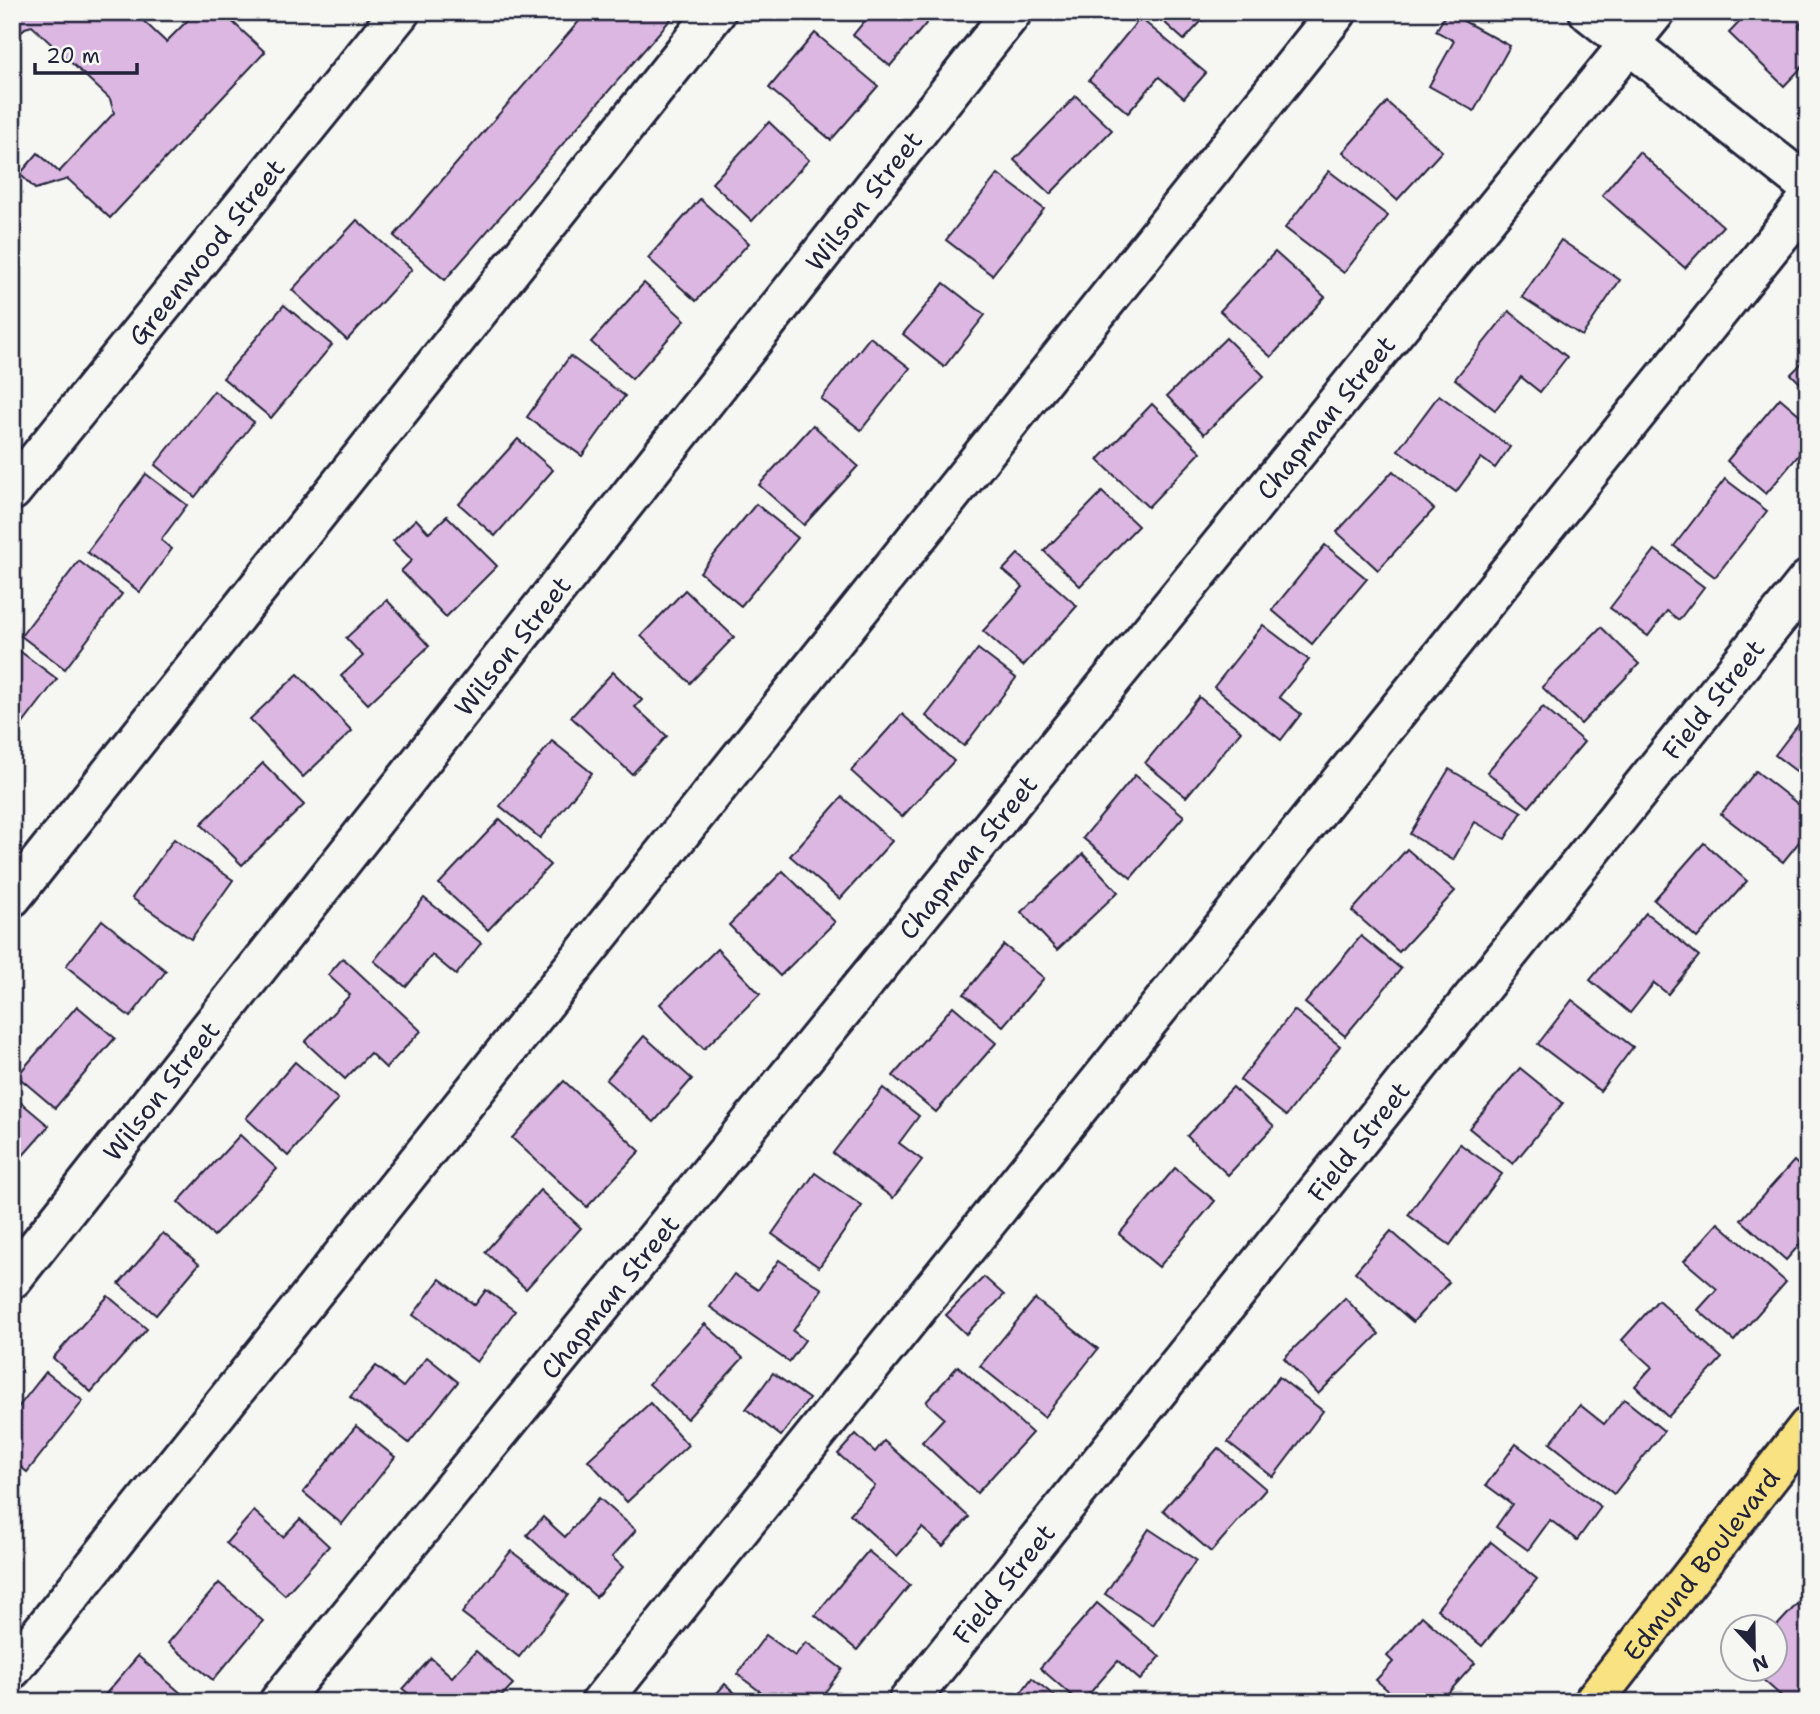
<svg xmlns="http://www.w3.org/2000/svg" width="1820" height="1714" font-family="'Shantell Sans',sans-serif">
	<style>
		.building { fill: #dbb7e1; stroke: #22223b; stroke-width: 2 }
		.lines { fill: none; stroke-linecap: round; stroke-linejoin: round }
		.minor-casing { stroke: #22223b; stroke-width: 44 }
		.major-casing { stroke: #22223b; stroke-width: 44 }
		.minor { stroke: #f6f6f2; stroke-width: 38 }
		.major { stroke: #f8e281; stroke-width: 38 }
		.labels { text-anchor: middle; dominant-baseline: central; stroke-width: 7; stroke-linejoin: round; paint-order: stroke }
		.street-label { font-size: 26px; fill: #22223b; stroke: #f6f6f2 }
	</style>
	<rect width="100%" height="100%" fill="#f6f6f2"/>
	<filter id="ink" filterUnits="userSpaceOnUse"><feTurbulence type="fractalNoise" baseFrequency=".0143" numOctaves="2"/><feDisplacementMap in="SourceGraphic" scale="14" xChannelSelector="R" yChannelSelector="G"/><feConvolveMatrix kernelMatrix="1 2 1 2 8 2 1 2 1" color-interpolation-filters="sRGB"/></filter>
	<g filter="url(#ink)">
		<g class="building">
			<path d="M12 12H134L166 42 196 12H222L265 52 110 218 68 179 35 189 20 174 38 153 59 172 114 113 110 99 32 26 25 28 12 42Z"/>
			<path d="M587 12H677L445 280 394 236Z"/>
			<path d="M872 12H936L890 66 853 35Z"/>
			<path d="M1153 12H1210L1184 40Z"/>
			<path d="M1447 12 1510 46 1474 111 1429 86 1454 41 1436 31Z"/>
			<path d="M1749 12H1805L1808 15 1799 26 1808 34V61L1784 86 1729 33Z"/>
			<path d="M1140 18 1206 73 1184 98 1159 77 1128 113 1089 80Z"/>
			<path d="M815 33 878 86 831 140 769 88Z"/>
			<path d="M1076 96 1112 130 1050 194 1014 160Z"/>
			<path d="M1387 102 1442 151 1397 200 1343 152Z"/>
			<path d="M769 122 809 160 752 221 712 183Z"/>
			<path d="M1639 152 1723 226 1685 268 1602 195Z"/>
			<path d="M1329 171 1388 216 1344 273 1285 228Z"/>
			<path d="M998 174 1044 209 992 275 946 240Z"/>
			<path d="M700 199 749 243 696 301 648 258Z"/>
			<path d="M357 220 412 269 347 340 292 290Z"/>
			<path d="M1561 240 1620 280 1582 336 1522 297Z"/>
			<path d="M1275 252 1325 297 1271 357 1220 311Z"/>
			<path d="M644 283 685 320 632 379 591 342Z"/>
			<path d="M944 283 985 315 944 367 903 334Z"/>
			<path d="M284 305 332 345 271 418 223 378Z"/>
			<path d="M1509 311 1567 357 1540 392 1521 377 1495 410 1455 379Z"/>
			<path d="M870 337 910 368 861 430 821 399Z"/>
			<path d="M1226 338 1264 376 1204 434 1167 396Z"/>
			<path d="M570 356 625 396 582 456 527 417Z"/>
			<path d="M1808 357V391L1791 374Z"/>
			<path d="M214 391 254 422 195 497 155 465Z"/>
			<path d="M1439 395 1510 447 1495 468 1481 458 1456 492 1398 450Z"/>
			<path d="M1780 398 1808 422V444L1766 494 1727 461Z"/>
			<path d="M1152 404 1201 452 1148 507 1098 460Z"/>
			<path d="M813 425 858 466 804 525 759 485Z"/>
			<path d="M518 439 553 470 495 536 459 504Z"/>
			<path d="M1393 471 1434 509 1378 570 1337 532Z"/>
			<path d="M146 474 187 505 161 540 172 549 140 592 87 552Z"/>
			<path d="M1725 479 1767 511 1715 577 1674 546Z"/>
			<path d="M1102 492 1138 526 1080 586 1044 551Z"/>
			<path d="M756 504 798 538 741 606 700 572Z"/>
			<path d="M447 516 497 566 446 617 401 571 412 560 393 541 416 519 429 533Z"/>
			<path d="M1325 545 1367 579 1312 644 1272 610Z"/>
			<path d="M1655 550 1704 587 1679 620 1667 611 1648 636 1610 608Z"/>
			<path d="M1018 554 1077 606 1023 666 983 631 1023 587 1003 570Z"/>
			<path d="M79 561 122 594 65 669 21 636Z"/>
			<path d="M685 590 734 637 690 683 641 636Z"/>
			<path d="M387 600 429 646 368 704 341 676 363 656 346 638Z"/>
			<path d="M1263 625 1309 660 1279 697 1301 714 1281 740 1214 687Z"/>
			<path d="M1601 627 1639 664 1581 724 1542 687Z"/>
			<path d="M13 646 57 679 12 738V648Z"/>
			<path d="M978 649 1016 678 964 746 926 716Z"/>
			<path d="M613 672 642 700 635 707 667 736 632 774 571 717Z"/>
			<path d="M298 674 352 731 303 777 250 719Z"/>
			<path d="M1199 697 1241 731 1186 797 1145 763Z"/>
			<path d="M1543 707 1584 742 1529 807 1487 772Z"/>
			<path d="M1808 712V780L1775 755Z"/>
			<path d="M902 714 954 761 902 817 851 771Z"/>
			<path d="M552 741 592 773 540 838 500 806Z"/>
			<path d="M263 763 304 805 242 865 201 824Z"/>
			<path d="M1449 769 1522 812 1505 839 1475 822 1453 860 1410 834Z"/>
			<path d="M1756 771 1808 812V831L1783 862 1721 814Z"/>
			<path d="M1135 775 1184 816 1131 878 1083 838Z"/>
			<path d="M842 797 892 841 840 899 790 856Z"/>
			<path d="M500 819 550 865 488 930 439 884Z"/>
			<path d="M174 839 233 880 191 939 132 898Z"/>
			<path d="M1704 843 1747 881 1697 938 1654 900Z"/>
			<path d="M1407 849 1455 891 1399 952 1352 911Z"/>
			<path d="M1083 854 1118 892 1057 950 1021 912Z"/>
			<path d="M783 871 835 922 780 976 729 925Z"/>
			<path d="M424 898 481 943 456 975 432 955 406 987 374 961Z"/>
			<path d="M1646 913 1699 956 1668 994 1654 983 1630 1013 1590 980Z"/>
			<path d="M102 920 166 971 130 1017 66 966Z"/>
			<path d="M1361 936 1401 969 1345 1036 1305 1003Z"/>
			<path d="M1004 945 1044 978 1003 1026 964 994Z"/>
			<path d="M717 949 760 994 704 1049 660 1004Z"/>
			<path d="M343 958 421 1031 386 1068 370 1053 345 1079 305 1042 350 995 328 975Z"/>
			<path d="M1572 1000 1633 1047 1600 1091 1538 1044Z"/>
			<path d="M77 1006 115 1038 55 1108 17 1076Z"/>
			<path d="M953 1006 996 1043 936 1112 893 1076Z"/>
			<path d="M1294 1010 1340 1046 1286 1116 1240 1080Z"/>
			<path d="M644 1036 692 1079 654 1122 606 1080Z"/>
			<path d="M295 1062 338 1099 288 1156 246 1118Z"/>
			<path d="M1520 1068 1563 1103 1513 1164 1469 1128Z"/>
			<path d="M564 1081 640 1151 587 1207 512 1138Z"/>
			<path d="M1233 1087 1274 1126 1228 1175 1187 1136Z"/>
			<path d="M883 1088 919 1116 899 1143 922 1160 893 1198 833 1153Z"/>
			<path d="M12 1095 49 1126 12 1168Z"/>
			<path d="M240 1135 277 1169 214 1236 178 1202Z"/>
			<path d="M1460 1144 1502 1174 1450 1245 1408 1215Z"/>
			<path d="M1794 1161 1808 1174V1235L1786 1260 1741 1220Z"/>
			<path d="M1175 1168 1215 1201 1159 1267 1119 1234Z"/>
			<path d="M815 1173 862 1206 819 1267 772 1234Z"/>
			<path d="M540 1190 581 1228 526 1289 485 1252Z"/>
			<path d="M1718 1223 1786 1282 1734 1341 1698 1310 1717 1289 1684 1261Z"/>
			<path d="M1391 1231 1449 1282 1413 1322 1355 1272Z"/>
			<path d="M163 1233 199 1264 156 1315 119 1284Z"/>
			<path d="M779 1260 822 1289 793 1331 805 1340 789 1362 710 1307 734 1274 758 1290Z"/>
			<path d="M984 1277 1004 1295 966 1334 946 1315Z"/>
			<path d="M440 1279 475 1305 486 1290 515 1311 477 1362 413 1315Z"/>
			<path d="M108 1296 147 1329 91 1392 53 1358Z"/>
			<path d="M1345 1298 1379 1334 1318 1394 1284 1358Z"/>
			<path d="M1035 1299 1098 1349 1044 1417 980 1366Z"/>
			<path d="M1658 1300 1722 1358 1668 1417 1635 1386 1652 1367 1622 1340Z"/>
			<path d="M705 1324 743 1358 687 1419 649 1384Z"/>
			<path d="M427 1357 458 1382 409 1443 350 1397 376 1366 403 1387Z"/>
			<path d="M958 1366 1032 1433 977 1493 922 1442 944 1418 926 1402Z"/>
			<path d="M46 1372 83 1401 27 1472 12 1460V1415Z"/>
			<path d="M773 1373 809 1399 781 1436 746 1409Z"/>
			<path d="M1279 1377 1323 1411 1273 1477 1228 1442Z"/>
			<path d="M1624 1399 1664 1431 1614 1494 1550 1443 1580 1405 1604 1424Z"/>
			<path d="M650 1403 688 1445 627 1502 588 1460Z"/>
			<path d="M356 1426 395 1457 342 1524 303 1492Z"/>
			<path d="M856 1434 875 1452 884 1441 969 1517 943 1546 922 1528 897 1556 850 1514 875 1486 838 1454Z"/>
			<path d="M1516 1444 1601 1507 1577 1540 1550 1520 1528 1550 1496 1527 1512 1504 1486 1485Z"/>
			<path d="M1218 1448 1266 1489 1211 1552 1163 1510Z"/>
			<path d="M599 1498 636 1530 612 1557 623 1567 596 1597 527 1535 543 1517 565 1537Z"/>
			<path d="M254 1511 283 1537 300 1519 329 1546 285 1595 226 1543Z"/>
			<path d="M1149 1529 1196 1560 1153 1625 1105 1594Z"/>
			<path d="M1491 1542 1537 1579 1482 1646 1437 1609Z"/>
			<path d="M511 1551 568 1595 519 1657 462 1613Z"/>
			<path d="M868 1551 910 1585 857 1650 815 1615Z"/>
			<path d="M219 1583 263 1621 213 1680 168 1643Z"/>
			<path d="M1097 1603 1160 1657 1140 1680 1118 1661 1082 1702H1079L1040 1668Z"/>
			<path d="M1797 1604 1808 1614V1702H1788L1750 1668H1774V1629Z"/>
			<path d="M1422 1616 1475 1663 1440 1702H1401L1376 1680 1393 1662 1387 1656Z"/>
			<path d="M766 1635 795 1656 806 1642 842 1669 818 1702H774L737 1674Z"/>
			<path d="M476 1651 513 1684 496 1702H418L403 1689 431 1658 452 1677Z"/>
			<path d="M138 1656 190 1701 111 1702 104 1696Z"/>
			<path d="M1032 1678 1062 1702H1014Z"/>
			<path d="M725 1684 745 1702H709Z"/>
		</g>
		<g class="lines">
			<g class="minor-casing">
				<g id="minor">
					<path d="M1589 12 1808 186"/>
					<path id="s1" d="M12 491 400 12"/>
					<path d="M12 897 716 12"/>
					<path id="s2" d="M12 1279 1012 12"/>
					<path d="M12 1669 1337 12"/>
					<path id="s3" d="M279 1702 1655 12"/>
					<path d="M601 1702 1808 200"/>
					<path id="s4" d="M908 1702 1808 580"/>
				</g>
			</g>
			<g class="major-casing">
				<g id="major">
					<path id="s5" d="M1593 1702 1808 1427"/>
				</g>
			</g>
			<use href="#minor" class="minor"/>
			<use href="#major" class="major"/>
		</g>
	</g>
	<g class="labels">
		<g class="street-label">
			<text stroke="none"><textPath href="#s2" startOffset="1374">Wilson Street</textPath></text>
			<text stroke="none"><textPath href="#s1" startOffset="308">Greenwood Street</textPath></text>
			<text stroke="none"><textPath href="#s3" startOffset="1657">Chapman Street</textPath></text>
			<text stroke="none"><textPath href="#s2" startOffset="807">Wilson Street</textPath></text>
			<text stroke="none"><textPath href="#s4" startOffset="1286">Field Street</textPath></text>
			<text stroke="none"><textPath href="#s3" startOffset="1090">Chapman Street</textPath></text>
			<text stroke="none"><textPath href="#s2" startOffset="240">Wilson Street</textPath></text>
			<text stroke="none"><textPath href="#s4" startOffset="719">Field Street</textPath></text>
			<text stroke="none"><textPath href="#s3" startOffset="523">Chapman Street</textPath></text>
			<text stroke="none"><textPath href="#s5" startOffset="175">Edmund Boulevard</textPath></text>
			<text stroke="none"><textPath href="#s4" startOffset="152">Field Street</textPath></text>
		</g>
	</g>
	<rect width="1820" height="1714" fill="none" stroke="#f6f6f2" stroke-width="42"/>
	<rect x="21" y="21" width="1778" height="1672" fill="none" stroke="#22223b" stroke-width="2.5" filter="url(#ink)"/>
	<g transform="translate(1754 1648) rotate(158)"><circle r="33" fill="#f6f6f2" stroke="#a1a1a9" stroke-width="2"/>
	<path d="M0-5L12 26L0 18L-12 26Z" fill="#22223b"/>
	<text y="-10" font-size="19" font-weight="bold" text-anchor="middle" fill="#22223b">N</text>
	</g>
	<path d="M35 63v10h102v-10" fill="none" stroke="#22223b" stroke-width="3.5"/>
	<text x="46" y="63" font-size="21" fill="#22223b" stroke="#f6f6f2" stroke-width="5" paint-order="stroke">20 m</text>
</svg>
